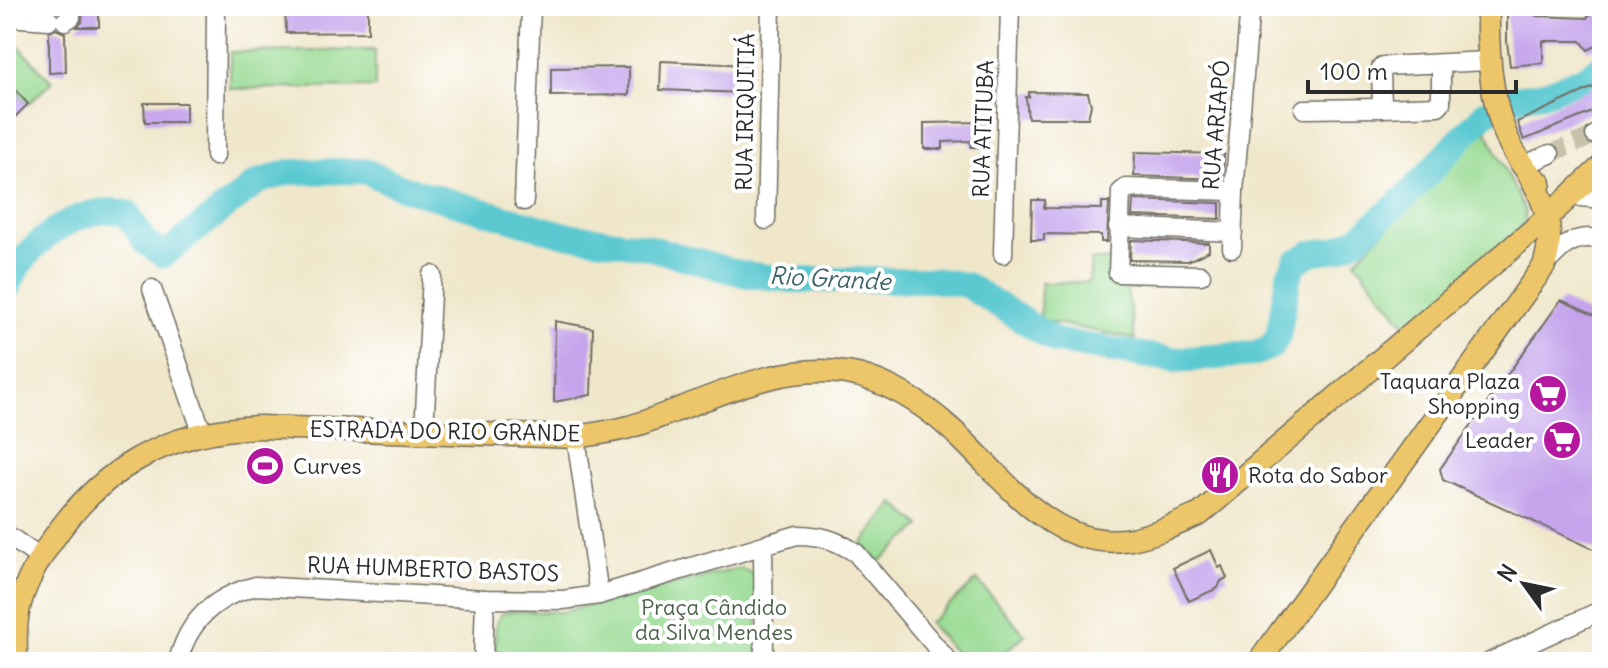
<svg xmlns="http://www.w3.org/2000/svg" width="1608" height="668" font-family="Delius,sans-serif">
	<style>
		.green { fill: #97da91; stroke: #61825e; stroke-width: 2 }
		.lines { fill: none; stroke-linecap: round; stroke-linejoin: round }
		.river { stroke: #5cc9d1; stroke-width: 26 }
		.building { fill: #c5a4ec }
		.minor-tunnel { stroke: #c9c1ab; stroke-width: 18; stroke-dasharray: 18 9; stroke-linecap: butt }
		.minor-casing { stroke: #706d63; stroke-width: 21 }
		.major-casing { stroke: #706d63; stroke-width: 25 }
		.minor { stroke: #fff; stroke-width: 18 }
		.major { stroke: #ecc669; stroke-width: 22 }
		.labels { text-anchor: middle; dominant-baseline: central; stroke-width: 8; stroke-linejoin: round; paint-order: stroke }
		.street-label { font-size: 22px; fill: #2b2b2b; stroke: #fff }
		.poi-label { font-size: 22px; fill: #2b2b2b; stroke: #fff; text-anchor: end }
		.park-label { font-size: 22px; fill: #4b604a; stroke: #fff }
		.water-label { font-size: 24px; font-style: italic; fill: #3c6265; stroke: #fff }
	</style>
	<rect width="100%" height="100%" fill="#fff"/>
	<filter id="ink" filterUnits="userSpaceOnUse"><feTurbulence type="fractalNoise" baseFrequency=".0125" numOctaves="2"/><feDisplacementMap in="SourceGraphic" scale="16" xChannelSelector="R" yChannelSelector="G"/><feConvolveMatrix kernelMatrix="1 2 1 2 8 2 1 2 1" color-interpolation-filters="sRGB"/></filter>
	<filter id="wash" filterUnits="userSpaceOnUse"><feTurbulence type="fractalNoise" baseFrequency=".006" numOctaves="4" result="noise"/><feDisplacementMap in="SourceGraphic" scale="32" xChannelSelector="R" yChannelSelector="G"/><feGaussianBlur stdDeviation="1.8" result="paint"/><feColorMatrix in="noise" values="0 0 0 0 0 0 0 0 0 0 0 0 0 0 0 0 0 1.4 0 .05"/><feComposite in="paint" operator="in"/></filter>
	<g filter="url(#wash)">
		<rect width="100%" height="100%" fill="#f0e7cb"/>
		<g class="green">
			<path d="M6 32 52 82 28 104 6 79Z"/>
			<path d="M375 50V87L230 89V52Z"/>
			<path d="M1485 127 1525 211 1524 222 1516 234 1408 328 1355 261Z"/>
			<path d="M1091 260H1122L1135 339 1040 320 1041 283 1089 282Z"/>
			<path d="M894 503 921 526 879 562 862 544Z"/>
			<path d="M740 568 756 575 759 662H495L496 623 500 615 509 611 562 612Z"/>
			<path d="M977 580 1025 635 993 662H963L929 623Z"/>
		</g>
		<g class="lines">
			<path class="river" d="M6 292C11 283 14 272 20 264 44 232 87 203 127 213L145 242 164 255 258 182 289 172 365 171 404 188 562 234 644 246 743 274 794 280H933L966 285 1056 341 1175 360 1253 354 1271 347 1278 336 1289 275 1296 262 1311 253 1337 249 1357 239 1408 195 1486 112 1521 97 1548 92 1583 78 1602 66"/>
		</g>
		<g id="blocks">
			<g class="building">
				<path d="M83 6H99V27H77L82 22Z"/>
				<path d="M285 6H368V32L286 33Z"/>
				<path d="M1507 6H1536V16L1587 18 1598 6H1602V43L1588 50 1581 41H1543V63L1510 66 1507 41Z"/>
				<path d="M56 29 65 33 66 72 49 73V32Z"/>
				<path d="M661 61 747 65 746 93 660 90Z"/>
				<path d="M629 67V95L551 96V68Z"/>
				<path d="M6 79 28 104 14 118 6 110Z"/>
				<path d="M1600 84 1602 108 1524 140 1517 122Z"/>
				<path d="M1029 92 1088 93 1091 105 1088 118H1028L1026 97H1029Z"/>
				<path d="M144 103H186V122H145Z"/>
				<path d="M988 122V147H971V141L943 142V149H924V123Z"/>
				<path d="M1135 152 1224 154 1223 179 1134 176Z"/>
				<path d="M1032 200H1045L1044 208 1102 209V202H1109L1107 242H1101V235L1044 234V240H1031Z"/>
				<path d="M1133 200 1220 203V219L1132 216Z"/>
				<path d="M1131 240 1209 243V251L1188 261 1130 260Z"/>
				<path d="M1561 300 1602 319V553L1443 480 1440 469Z"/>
				<path d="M555 321 593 328 591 395 554 402Z"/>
				<path d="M1211 550 1219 568 1222 566 1227 578 1221 581 1218 588 1189 601 1173 568Z"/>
			</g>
		</g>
	</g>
	<g filter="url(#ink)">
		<use href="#blocks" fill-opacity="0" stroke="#706d63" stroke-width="2"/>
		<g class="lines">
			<path class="minor-tunnel" d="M1550 154 1595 135"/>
			<g class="minor-casing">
				<g id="minor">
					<path d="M6 17 49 20"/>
					<path d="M65 21 71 17V6"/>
					<path d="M1441 64V103L1438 106 1382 108 1381 68 1383 66 1488 61"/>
					<path d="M1304 109 1382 108"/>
					<path d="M1595 135 1602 132"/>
					<path d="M215 156 216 6"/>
					<path d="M1522 166 1550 154"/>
					<path d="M1570 196 1602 199"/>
					<path d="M524 201 531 6"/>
					<path d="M766 220 771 6"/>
					<path d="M1118 227 1233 232"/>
					<path d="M1232 248 1234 191 1250 6"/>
					<path d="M1003 254 1010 6"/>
					<path d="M1544 266C1560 248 1575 232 1602 240"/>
					<path d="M1201 275 1118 273 1121 192 1126 188 1234 191"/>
					<path d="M152 289 202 432"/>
					<path d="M424 432 432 275"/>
					<path d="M576 437 599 595"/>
					<path d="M6 534 40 558"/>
					<path d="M763 546 764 662"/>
					<path d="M178 662C188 620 216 596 256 586L485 599 563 600 599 595 797 535C821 535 836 540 856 553L949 662"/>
					<path d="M483 662 485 599"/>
					<path d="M1490 662 1602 610"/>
				</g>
			</g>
			<g class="major-casing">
				<g id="major">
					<path d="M1488 6C1487 63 1492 145 1540 183"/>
					<path d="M16 662C16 648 15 633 17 619 20 592 34 567 49 545 100 468 167 430 260 427L576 437C593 434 612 432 629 427 699 406 771 361 846 373 883 378 924 404 952 430 1003 476 1052 553 1131 539 1156 534 1177 524 1200 514L1548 217 1602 166"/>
					<path d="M1259 662 1544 266C1555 231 1547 204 1529 174"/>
				</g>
			</g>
			<use href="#minor" class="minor"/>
			<use href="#major" class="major"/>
		</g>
	</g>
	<defs>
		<g id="supermarket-disc" transform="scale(2)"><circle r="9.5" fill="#b5179e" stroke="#fff"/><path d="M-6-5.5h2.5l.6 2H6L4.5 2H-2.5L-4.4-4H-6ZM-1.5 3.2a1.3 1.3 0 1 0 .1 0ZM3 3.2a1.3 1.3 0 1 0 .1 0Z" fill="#fff"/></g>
		<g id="stadium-disc" transform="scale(2)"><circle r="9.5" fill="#b5179e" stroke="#fff"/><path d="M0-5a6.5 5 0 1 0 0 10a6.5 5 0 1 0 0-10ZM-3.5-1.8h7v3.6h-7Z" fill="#fff"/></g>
		<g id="restaurant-disc" transform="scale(2)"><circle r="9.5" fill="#b5179e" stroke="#fff"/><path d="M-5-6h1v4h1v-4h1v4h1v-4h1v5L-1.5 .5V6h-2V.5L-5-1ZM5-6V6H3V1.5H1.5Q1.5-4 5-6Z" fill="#fff"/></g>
	</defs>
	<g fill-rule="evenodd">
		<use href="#supermarket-disc" x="1548" y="394"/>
		<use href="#supermarket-disc" x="1562" y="440"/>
		<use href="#stadium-disc" x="265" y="466"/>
		<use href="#restaurant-disc" x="1220" y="475"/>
	</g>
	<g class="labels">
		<g class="street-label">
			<text transform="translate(745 112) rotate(-89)">RUA IRIQUITIÁ</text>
			<text transform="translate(1216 125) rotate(-85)">RUA ARIAPÓ</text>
			<text transform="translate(983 129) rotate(-88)">RUA ATITUBA</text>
			<text transform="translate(445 431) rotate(1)">ESTRADA DO RIO GRANDE</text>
			<text transform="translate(433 569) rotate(2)">RUA HUMBERTO BASTOS</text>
		</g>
		<g class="poi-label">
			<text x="1520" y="381">Taquara Plaza<tspan x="1520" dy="25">Shopping</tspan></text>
			<text x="1534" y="440">Leader</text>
			<text x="293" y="466" text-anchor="start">Curves</text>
			<text x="1248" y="475" text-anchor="start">Rota do Sabor</text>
		</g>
		<g class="park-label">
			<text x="714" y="607">Praça Cândido<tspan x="714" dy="25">da Silva Mendes</tspan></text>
		</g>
		<g class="water-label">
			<text transform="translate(830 278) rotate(3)">Rio Grande</text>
		</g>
	</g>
	<rect width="1608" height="668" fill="none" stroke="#fff" stroke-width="32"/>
	<g transform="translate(1524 584) rotate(303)" stroke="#ffffff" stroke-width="6" paint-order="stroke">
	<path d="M0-6L14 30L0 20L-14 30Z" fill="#2b2b2b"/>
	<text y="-12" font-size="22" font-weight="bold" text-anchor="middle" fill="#2b2b2b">N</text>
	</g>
	<path d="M1308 80v12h208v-12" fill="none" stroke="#2b2b2b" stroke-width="4"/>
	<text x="1320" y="80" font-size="24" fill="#2b2b2b" stroke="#ffffff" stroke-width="6" paint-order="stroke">100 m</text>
</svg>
